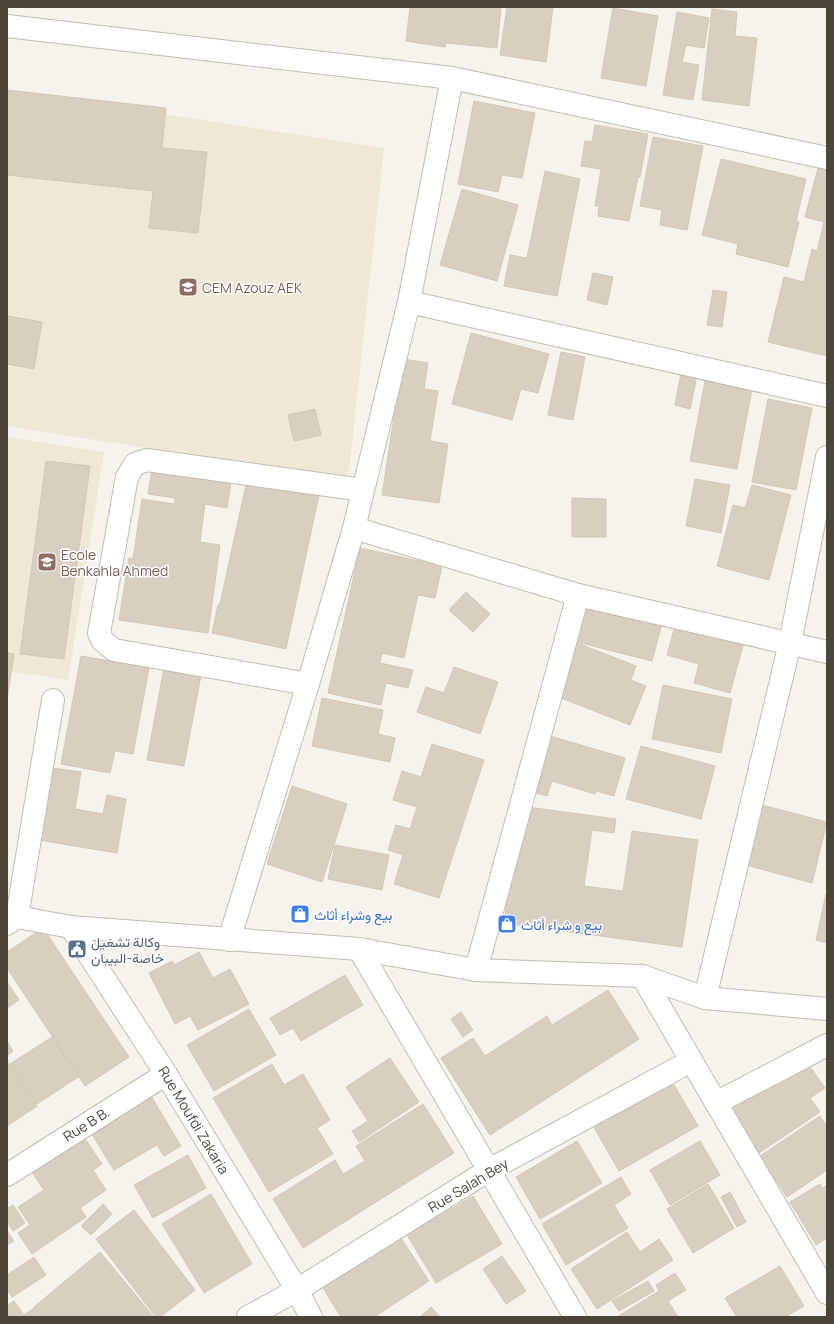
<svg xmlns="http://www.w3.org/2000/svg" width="834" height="1324" font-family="Manrope,Vazirmatn,sans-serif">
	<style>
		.education { fill: #efe8d6 }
		.building { fill: #d8cfc1; stroke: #d3c7b4 }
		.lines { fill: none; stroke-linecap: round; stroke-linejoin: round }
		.minor-casing { stroke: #c2bbae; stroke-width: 24 }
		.minor { stroke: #fff; stroke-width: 22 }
		.labels { text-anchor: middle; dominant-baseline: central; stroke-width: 3; stroke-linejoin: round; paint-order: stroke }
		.education-label { font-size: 14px; fill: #785e54; stroke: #fff; text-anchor: start }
		.shop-label { font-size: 14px; fill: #366cbe; stroke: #fff; text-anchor: start }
		.service-label { font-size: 14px; fill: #4e5e75; stroke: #fff; text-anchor: start }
		.street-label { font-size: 14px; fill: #4b4439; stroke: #fff }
	</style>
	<rect width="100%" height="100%" fill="#f6f3ec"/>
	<g class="education">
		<path d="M7 90 384 148 348 480 7 426Z"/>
		<path d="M7 437 104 452 68 680 7 671Z"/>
	</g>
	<g class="building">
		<path d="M410 7H501L497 48 446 43 445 47 406 41Z"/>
		<path d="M507 7H553L546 62 500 55Z"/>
		<path d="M613 8 658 16 646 86 601 78Z"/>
		<path d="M712 9 737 12 735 36 757 38 749 106 702 100Z"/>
		<path d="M677 12 709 18 704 48 686 45 682 62 699 65 693 100 663 95Z"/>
		<path d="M7 90 166 108 162 148 207 152 198 233 149 228 153 191 7 175Z"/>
		<path d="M474 101 535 113 522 178 502 175 498 192 458 184Z"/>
		<path d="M595 125 648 134 640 177H638L629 221 598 216 599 206H595L601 169 581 166 585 141 592 142Z"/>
		<path d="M653 137 703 146 687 230 660 225 662 210 640 206Z"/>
		<path d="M721 159 806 179 796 221 799 222 788 267 736 254 738 244 702 235Z"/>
		<path d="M818 168 827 170V356L768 342 784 277 804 282 812 249 817 251 824 222 805 217Z"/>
		<path d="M545 171 580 179 557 296 504 286 510 255 527 258Z"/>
		<path d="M462 189 518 205 497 281 440 265Z"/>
		<path d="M593 273 613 277 607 305 587 300Z"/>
		<path d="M713 290 727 292 722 327 707 325Z"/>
		<path d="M7 316 42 322 34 369 7 364Z"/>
		<path d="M471 333 549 354 538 393 521 389 512 420 452 404Z"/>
		<path d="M561 352 585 357 573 420 548 415Z"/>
		<path d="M403 359 428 363 424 389 438 391 430 441 448 444 439 503 382 495Z"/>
		<path d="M681 373 697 376 690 409 675 405Z"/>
		<path d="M705 381 752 389 737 469 690 461Z"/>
		<path d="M768 399 812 408 796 490 752 482Z"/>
		<path d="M315 409 321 435 294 441 288 415Z"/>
		<path d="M46 461 90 466 64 659 20 654Z"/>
		<path d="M153 463 232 475 227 508 205 504 200 542 220 545 208 633 119 620 129 558 133 559 142 499 174 504 175 498 148 494Z"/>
		<path d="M695 479 730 485 721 533 686 526Z"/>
		<path d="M247 480 319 495 286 649 212 633 218 605 220 604Z"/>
		<path d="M752 485 791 495 769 580 717 566 733 505 745 508Z"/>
		<path d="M572 498 606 499V537H572Z"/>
		<path d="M360 548 442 566 435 598 418 595 404 658 382 653 380 663 413 670 408 688 386 683 381 705 328 693Z"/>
		<path d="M466 592 490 614 473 632 449 610Z"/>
		<path d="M582 607 631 620 634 608 664 616 652 661 573 641Z"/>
		<path d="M677 619 745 638 730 693 694 683 699 664 667 655Z"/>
		<path d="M572 641 636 666 631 680 646 686 630 725 551 694Z"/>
		<path d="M7 653 14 654 7 700Z"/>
		<path d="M81 656 149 668 133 754 115 751 110 773 61 764Z"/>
		<path d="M454 667 498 682 480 734 417 712 426 687 444 693Z"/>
		<path d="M164 668 201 675 184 766 147 760Z"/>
		<path d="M663 685 732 699 721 753 652 739Z"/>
		<path d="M322 698 383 710 378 734 395 738 390 762 312 746Z"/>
		<path d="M550 736 625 758 614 796 596 791 595 794 552 781 547 796 533 792Z"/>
		<path d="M432 744 484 760 439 898 394 884 403 855 388 850 396 825 410 829 417 807 393 800 402 771 421 777Z"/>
		<path d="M641 746 715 766 701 819 626 799Z"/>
		<path d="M52 768 81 772 75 809 103 814 107 795 126 799 117 853 39 840Z"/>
		<path d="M292 786 347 804 322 882 267 864Z"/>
		<path d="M762 805 827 822 812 883 746 865Z"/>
		<path d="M520 806 616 819 614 833 592 830 584 886 623 891 632 831 698 840 682 947 504 923Z"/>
		<path d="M335 845 389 855 382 890 328 879Z"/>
		<path d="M826 894 827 895V943L816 940Z"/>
		<path d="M43 928 129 1057 85 1086 7 968V952Z"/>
		<path d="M199 952 213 978 230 969 249 1004 198 1030 190 1016 175 1024 149 973 172 961 174 965Z"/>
		<path d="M345 975 363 1005 301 1041 293 1028 280 1035 270 1018Z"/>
		<path d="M7 982 19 1000 7 1008Z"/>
		<path d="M608 990 639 1039 490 1135 441 1058 473 1038 485 1056 547 1016 552 1025Z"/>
		<path d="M249 1009 276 1055 214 1091 187 1045Z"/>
		<path d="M461 1012 473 1030 463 1037 451 1019Z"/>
		<path d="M52 1037 78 1077 37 1104 10 1064Z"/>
		<path d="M7 1041 13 1051 7 1056Z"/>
		<path d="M390 1058 419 1102 359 1142 352 1131 368 1121 346 1087Z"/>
		<path d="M804 1058 825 1088 810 1098 820 1112 759 1153 729 1109Z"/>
		<path d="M7 1061 37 1106 7 1126Z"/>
		<path d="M272 1064 284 1085 303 1074 330 1120 317 1128 333 1154 269 1192 213 1098Z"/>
		<path d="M673 1083 698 1126 619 1171 591 1122 623 1104 626 1109Z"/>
		<path d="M151 1096 181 1146 164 1156 157 1145 114 1170 90 1131Z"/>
		<path d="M423 1104 454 1153 303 1248 273 1199 335 1160 343 1174 365 1161 356 1146Z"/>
		<path d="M820 1116 827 1126V1170L787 1197 760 1156Z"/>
		<path d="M81 1133 102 1164 93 1170 106 1190 80 1208 86 1217 32 1254 18 1233 30 1225 18 1207 44 1190 29 1168Z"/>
		<path d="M577 1141 602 1183 540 1219 516 1177Z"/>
		<path d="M700 1141 720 1175 670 1205 650 1170Z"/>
		<path d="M188 1155 206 1188 153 1218 134 1185Z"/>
		<path d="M621 1177 631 1194 614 1205 628 1228 566 1265 542 1224Z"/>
		<path d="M708 1184 734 1228 693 1253 667 1209Z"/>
		<path d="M820 1184 823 1188 827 1185V1238L816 1245 790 1202Z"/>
		<path d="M730 1192 746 1222 737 1227 721 1197Z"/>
		<path d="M211 1194 252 1264 204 1293 162 1224Z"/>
		<path d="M473 1196 502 1244 436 1283 407 1235Z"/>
		<path d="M103 1204 112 1214 91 1235 81 1226Z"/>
		<path d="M13 1205 25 1223 13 1231 7 1221V1209Z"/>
		<path d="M134 1210 195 1290 160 1317H156L96 1239Z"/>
		<path d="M7 1231 14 1241 7 1245Z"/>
		<path d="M627 1232 640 1252 659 1239 673 1260 597 1309 571 1269Z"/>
		<path d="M401 1238 429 1281 374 1317H341L323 1288Z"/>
		<path d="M100 1252 154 1317H42L34 1307Z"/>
		<path d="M502 1256 526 1291 506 1304 483 1269Z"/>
		<path d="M34 1257 46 1275 12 1297 7 1290V1275Z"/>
		<path d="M780 1266 804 1306 785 1317H737L725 1298Z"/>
		<path d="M675 1273 686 1290 668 1301 678 1317H617L659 1291 656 1285Z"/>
		<path d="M648 1281 654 1291 619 1311 612 1301Z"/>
		<path d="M14 1301 24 1315 34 1308 40 1317H7V1306Z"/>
		<path d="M431 1307 440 1317H420Z"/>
	</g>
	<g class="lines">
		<g class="minor-casing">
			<g id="minor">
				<path d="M7 26 452 78 827 158"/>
				<path d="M409 302 452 78"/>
				<path d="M354 528 409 302 827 396"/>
				<path d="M308 684 114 650 103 641 99 633 127 477 135 464 147 460 363 490"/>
				<path d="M7 916 17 917 71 927 359 949 476 970 642 976 705 998 827 1009"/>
				<path d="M7 924 17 917 53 700"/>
				<path d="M71 927 166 1074 297 1290 311 1317"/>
				<path d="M229 940 308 684 354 528 578 595 827 652"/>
				<path d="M359 949 575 1317"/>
				<path d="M476 970 578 595"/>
				<path d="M642 976 827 1293"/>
				<path d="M705 998 790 643 827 457"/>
				<path d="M716 1103 827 1045"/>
				<path d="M7 1175 166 1074"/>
				<path d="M248 1317 297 1290 489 1170 691 1061"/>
			</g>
		</g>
		<use href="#minor" class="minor"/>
	</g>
	<defs>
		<g id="school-square" transform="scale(1)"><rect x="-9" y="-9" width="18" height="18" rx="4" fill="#8d6e63" stroke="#fff"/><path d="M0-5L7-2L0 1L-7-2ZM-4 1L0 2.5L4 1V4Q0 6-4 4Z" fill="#fff"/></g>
		<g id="shop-square" transform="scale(1)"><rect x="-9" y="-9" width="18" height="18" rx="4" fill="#3f7fe0" stroke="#fff"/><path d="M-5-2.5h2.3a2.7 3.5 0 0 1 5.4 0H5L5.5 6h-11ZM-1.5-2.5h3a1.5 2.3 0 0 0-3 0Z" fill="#fff"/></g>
		<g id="civic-square" transform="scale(1)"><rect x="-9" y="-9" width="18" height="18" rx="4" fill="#5c6f8a" stroke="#fff"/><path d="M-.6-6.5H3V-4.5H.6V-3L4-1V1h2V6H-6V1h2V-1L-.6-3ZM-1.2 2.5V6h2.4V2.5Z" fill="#fff"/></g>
	</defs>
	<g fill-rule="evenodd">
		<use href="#school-square" x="188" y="287"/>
		<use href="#school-square" x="47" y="562"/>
		<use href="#shop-square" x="300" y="914"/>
		<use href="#shop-square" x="507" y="924"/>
		<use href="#civic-square" x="77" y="949"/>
	</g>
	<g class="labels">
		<g class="education-label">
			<text x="202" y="287">CEM Azouz AEK</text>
			<text x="61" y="554">Ecole<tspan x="61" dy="16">Benkahla Ahmed</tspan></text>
		</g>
		<g class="shop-label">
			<text x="314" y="914">بيع وشراء أثاث</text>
			<text x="521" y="924">بيع و شراء أثاث</text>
		</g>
		<g class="service-label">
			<text x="91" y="941">وكالة تشغيل<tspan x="91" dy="16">خاصة-البيبان</tspan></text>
		</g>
		<g class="street-label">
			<text transform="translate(194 1120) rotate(59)">Rue Moufdi Zakaria</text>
			<text transform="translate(86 1124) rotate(-32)">Rue B B.</text>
			<text transform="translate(468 1185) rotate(-31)">Rue Salah Bey</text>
		</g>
	</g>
	<rect width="834" height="1324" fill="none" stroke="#4b4439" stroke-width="16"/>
</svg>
